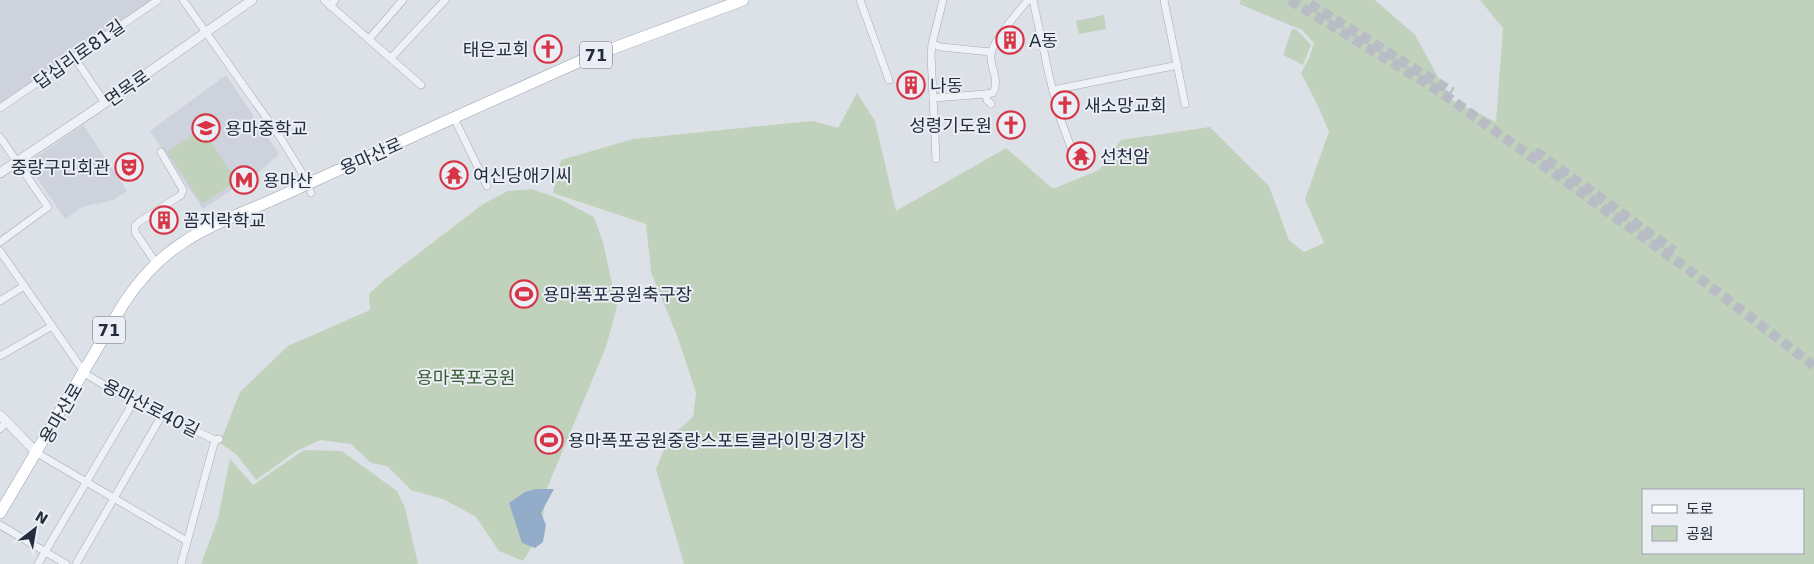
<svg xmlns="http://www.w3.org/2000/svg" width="1814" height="564" font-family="'DejaVu Sans','Noto Sans KR',sans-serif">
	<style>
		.built { fill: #cdd2dc }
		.green { fill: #c1d2bc; fill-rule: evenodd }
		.water { fill: #93acca }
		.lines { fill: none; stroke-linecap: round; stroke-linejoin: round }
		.secondary-tunnel { stroke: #b7bcc5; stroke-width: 10; stroke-dasharray: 10 5; stroke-linecap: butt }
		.minor-casing { stroke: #a5aab4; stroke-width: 8 }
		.tertiary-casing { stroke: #a5aab4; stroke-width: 10 }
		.primary-casing { stroke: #9aa3b4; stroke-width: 12 }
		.minor { stroke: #eef1f5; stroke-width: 7 }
		.tertiary { stroke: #eef1f5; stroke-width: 9 }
		.primary { stroke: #fff; stroke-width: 11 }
		.primary-bridge-casing { stroke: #9aa3b4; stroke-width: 12; stroke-linecap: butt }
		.primary-bridge { stroke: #fff; stroke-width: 11 }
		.labels { text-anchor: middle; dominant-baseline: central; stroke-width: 4; stroke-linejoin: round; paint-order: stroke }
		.shield { fill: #ebeff5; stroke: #606775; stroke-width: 1 }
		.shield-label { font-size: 16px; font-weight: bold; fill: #242d3e }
		.poi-label { font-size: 18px; fill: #242d3e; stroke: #ebeff5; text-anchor: start }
		.street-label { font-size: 18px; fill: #242d3e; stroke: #ebeff5 }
		.park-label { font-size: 18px; fill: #375b31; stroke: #ebeff5 }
	</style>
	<rect width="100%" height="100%" fill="#dce0e7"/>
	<g class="built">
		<path d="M0 0H154L0 104Z"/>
		<path d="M226 75 279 154 259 172 203 209 150 131Z"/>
		<path d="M83 125 127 191 113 200 82 207 65 219 27 163Z"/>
	</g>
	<g class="green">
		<path d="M1241 0H1375L1415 35 1450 99 1496 122 1503 28 1480 0H1814V564H684L656 469 669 438 693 417 696 393 678 338 651 272 646 224 553 193 561 160 633 139 812 121 838 128 857 93 875 121 896 211 1006 148 1053 189 1099 170 1121 140 1210 127 1269 186 1289 240 1304 252 1324 243 1305 199 1329 132 1318 106 1301 73 1309 58 1314 43 1302 30 1239 4ZM1643 490H1803V553H1643Z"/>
		<path d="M1104 15 1106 29 1079 34 1076 21Z"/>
		<path d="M1292 29 1297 30 1311 45 1303 65 1283 55Z"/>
		<path d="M202 129 237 181 202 204 167 152Z"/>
		<path d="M532 189 560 199 594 217 603 242 617 307 606 347 545 493 542 530 523 561 499 551 476 517 443 499 411 490 387 466 371 463 351 444 320 440 295 452 256 480 237 455 220 443 240 392 288 346 370 310 369 294 384 280 483 204 508 191Z"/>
		<path d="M304 450 342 451 397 491 405 508 418 564H201L218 518 230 459 253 485Z"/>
	</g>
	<path class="water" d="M536 489H554L541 513 546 525 543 542 535 548 522 543 509 503 525 492Z"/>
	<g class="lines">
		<g class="secondary-tunnel">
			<path d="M1290 0 1442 93 1685 267 1814 366"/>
			<path d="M1310 4 1452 92"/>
			<path d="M1535 151 1674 251"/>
		</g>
		<g class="minor-casing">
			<g id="minor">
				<path d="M183 0 280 137 304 176 311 193"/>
				<path d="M324 0 421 85"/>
				<path d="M860 0 889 80"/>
				<path d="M1033 0 1049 75 1059 115 1077 164"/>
				<path d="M1164 0 1185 104"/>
				<path d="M330 6 335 0"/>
				<path d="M369 39 403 0"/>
				<path d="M932 44 941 47 991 52"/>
				<path d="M74 57 105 103"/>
				<path d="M391 58 445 0"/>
				<path d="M1053 90 1178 65"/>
				<path d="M933 98 986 94"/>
				<path d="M991 104 987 100 986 94 993 93C1000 79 990 68 991 55 992 41 1019 11 1028 0"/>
				<path d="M0 108 158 0"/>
				<path d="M454 118 487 186"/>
				<path d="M0 137 48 207 0 242"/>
				<path d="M936 159 931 55 932 44 943 0"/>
				<path d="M0 251 84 372"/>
				<path d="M156 263 135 232V226L139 222 181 195 183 190 161 152"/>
				<path d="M0 301 24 286"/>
				<path d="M0 356 52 326"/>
				<path d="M84 373 121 395 215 440 219 439"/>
				<path d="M0 429 6 422"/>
				<path d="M37 453 187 541"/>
				<path d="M0 525 66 564"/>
				<path d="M38 564 134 401"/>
				<path d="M76 564 162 415"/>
				<path d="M181 564 215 440"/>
			</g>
		</g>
		<g class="tertiary-casing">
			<g id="tertiary">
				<path d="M0 173 96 109 252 0"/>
				<path d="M0 415 37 453"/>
			</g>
		</g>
		<g class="primary-casing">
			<g id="primary">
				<path d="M442 123 587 58 743 0"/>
				<path d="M0 513 124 303C164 242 206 228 270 201"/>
			</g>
		</g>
		<use href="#minor" class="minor"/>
		<use href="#tertiary" class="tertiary"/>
		<use href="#primary" class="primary"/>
		<g class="primary-bridge-casing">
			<path id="primary-bridge" d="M270 201 442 123"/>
		</g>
		<use href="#primary-bridge" class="primary-bridge"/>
	</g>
	<defs>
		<g id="building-ring" transform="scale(1.4375)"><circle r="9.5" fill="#ebeff5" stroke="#d73546" stroke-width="1.5"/><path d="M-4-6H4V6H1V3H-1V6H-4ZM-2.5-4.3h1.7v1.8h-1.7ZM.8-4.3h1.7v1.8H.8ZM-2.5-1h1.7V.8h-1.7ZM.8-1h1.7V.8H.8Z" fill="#d73546"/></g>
		<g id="church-ring" transform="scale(1.4375)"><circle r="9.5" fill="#ebeff5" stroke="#d73546" stroke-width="1.5"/><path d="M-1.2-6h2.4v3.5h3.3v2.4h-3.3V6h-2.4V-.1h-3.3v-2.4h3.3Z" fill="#d73546"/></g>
		<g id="school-ring" transform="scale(1.4375)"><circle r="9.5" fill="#ebeff5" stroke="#d73546" stroke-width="1.5"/><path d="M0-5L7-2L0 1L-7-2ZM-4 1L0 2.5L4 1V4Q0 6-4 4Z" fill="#d73546"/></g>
		<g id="temple-ring" transform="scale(1.4375)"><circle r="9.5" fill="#ebeff5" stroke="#d73546" stroke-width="1.5"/><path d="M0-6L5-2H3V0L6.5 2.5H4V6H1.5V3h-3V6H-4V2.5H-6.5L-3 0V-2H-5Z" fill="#d73546"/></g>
		<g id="theatre-ring" transform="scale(1.4375)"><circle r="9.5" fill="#ebeff5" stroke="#d73546" stroke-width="1.5"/><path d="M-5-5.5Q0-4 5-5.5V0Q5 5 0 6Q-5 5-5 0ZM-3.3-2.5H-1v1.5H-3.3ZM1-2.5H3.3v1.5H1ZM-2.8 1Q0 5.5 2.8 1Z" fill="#d73546"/></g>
		<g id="metro-ring" transform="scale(1.4375)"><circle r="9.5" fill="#ebeff5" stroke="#d73546" stroke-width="1.5"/><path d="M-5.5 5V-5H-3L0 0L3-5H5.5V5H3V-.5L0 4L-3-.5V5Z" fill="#d73546"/></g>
		<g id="stadium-ring" transform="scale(1.4375)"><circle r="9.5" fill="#ebeff5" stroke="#d73546" stroke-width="1.5"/><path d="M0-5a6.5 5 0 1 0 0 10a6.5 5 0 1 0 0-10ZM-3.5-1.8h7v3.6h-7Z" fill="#d73546"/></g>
	</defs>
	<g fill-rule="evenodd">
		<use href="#building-ring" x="1010" y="40"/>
		<use href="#church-ring" x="548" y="49"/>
		<use href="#building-ring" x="911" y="85"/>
		<use href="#church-ring" x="1065" y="105"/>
		<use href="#church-ring" x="1011" y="125"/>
		<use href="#school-ring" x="206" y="128"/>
		<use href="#temple-ring" x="1081" y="156"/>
		<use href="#theatre-ring" x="129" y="167"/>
		<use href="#temple-ring" x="454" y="175"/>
		<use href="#metro-ring" x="244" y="180"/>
		<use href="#building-ring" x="164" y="220"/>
		<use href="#stadium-ring" x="524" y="294"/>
		<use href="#stadium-ring" x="549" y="440"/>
	</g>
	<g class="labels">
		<g class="shield">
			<rect x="580" y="41.5" width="32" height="27" rx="4"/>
			<rect x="93" y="316.5" width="32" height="27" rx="4"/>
		</g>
		<g class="shield-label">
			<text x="596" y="55">71</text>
			<text x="109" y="330">71</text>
		</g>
		<g class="poi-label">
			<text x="1029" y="40">A동</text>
			<text x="529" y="49" text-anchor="end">태은교회</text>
			<text x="930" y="85">나동</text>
			<text x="1084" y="105">새소망교회</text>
			<text x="992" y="125" text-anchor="end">성령기도원</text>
			<text x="225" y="128">용마중학교</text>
			<text x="1100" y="156">선천암</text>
			<text x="110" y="167" text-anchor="end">중랑구민회관</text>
			<text x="473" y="175">여신당애기씨</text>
			<text x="263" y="180">용마산</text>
			<text x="183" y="220">꼼지락학교</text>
			<text x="543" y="294">용마폭포공원축구장</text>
			<text x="568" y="440">용마폭포공원중랑스포트클라이밍경기장</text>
		</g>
		<g class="street-label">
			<text transform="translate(79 54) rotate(-35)">답십리로81길</text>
			<text transform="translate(127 88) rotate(-35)">면목로</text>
			<text transform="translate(371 156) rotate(-24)">용마산로</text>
			<text transform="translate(151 408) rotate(27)">용마산로40길</text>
			<text transform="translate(61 413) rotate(-60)">용마산로</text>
		</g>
		<g class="park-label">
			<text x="466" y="377">용마폭포공원</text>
		</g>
	</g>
	<rect x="1642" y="489" width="162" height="65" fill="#ebeff5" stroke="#9ba1ac"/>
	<rect x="1652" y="505" width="25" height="8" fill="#ffffff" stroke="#9ba1ac"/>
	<text x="1686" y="514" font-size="15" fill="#242d3e">도로</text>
	<rect x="1652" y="526" width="25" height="15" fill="#c1d2bc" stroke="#9ba1ac"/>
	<text x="1686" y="539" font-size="15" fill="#242d3e">공원</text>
	<g transform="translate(35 529) rotate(31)" stroke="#ebeff5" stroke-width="4" paint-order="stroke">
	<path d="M0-4L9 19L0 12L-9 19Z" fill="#242d3e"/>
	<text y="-8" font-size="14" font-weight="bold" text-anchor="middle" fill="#242d3e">N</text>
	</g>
</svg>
